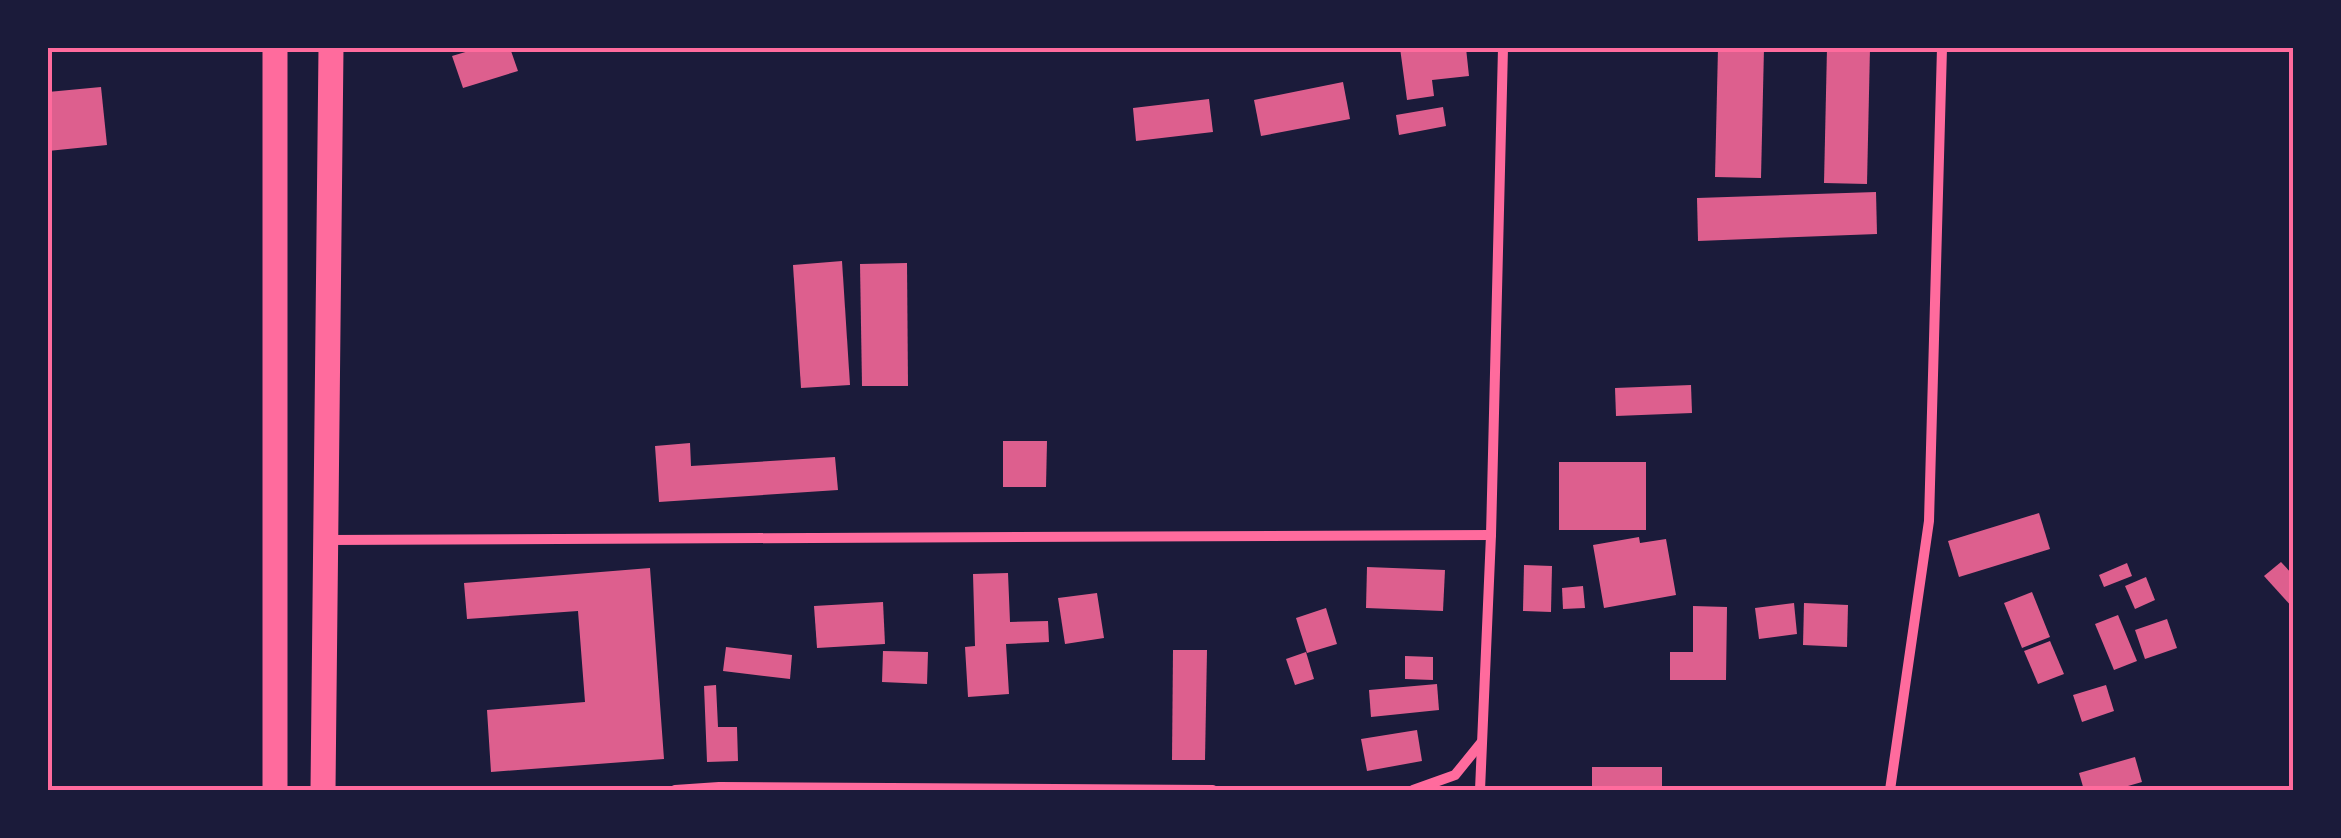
<svg xmlns="http://www.w3.org/2000/svg" width="2341" height="838" font-family="Inter,sans-serif">
	<style>
		.building { fill: #dd5f8e }
		.lines { fill: none; stroke-linecap: round; stroke-linejoin: round }
		.minor { stroke: #ff6b9d; stroke-width: 10 }
		.primary { stroke: #ff6b9d; stroke-width: 25 }
		.neatline { fill: none; stroke: #ff6b9d; stroke-width: 4 }
	</style>
	<rect width="100%" height="100%" fill="#1b1b3a"/>
	<g class="building">
		<path d="M479 48H510L518 71 463 88 452 56Z"/>
		<path d="M1400 48H1466L1469 76 1432 80 1434 96 1407 100Z"/>
		<path d="M1718 48H1764L1761 178 1715 177Z"/>
		<path d="M1827 48H1870L1867 184 1824 183Z"/>
		<path d="M1343 82 1350 119 1261 136 1254 100Z"/>
		<path d="M101 87 107 145 48 151V92Z"/>
		<path d="M1209 99 1213 132 1136 141 1133 108Z"/>
		<path d="M1443 107 1446 126 1399 135 1396 115Z"/>
		<path d="M1876 192 1877 234 1698 241 1697 198Z"/>
		<path d="M842 261 850 385 801 388 793 265Z"/>
		<path d="M907 263 908 386H862L860 264Z"/>
		<path d="M1691 385 1692 413 1616 416 1615 388Z"/>
		<path d="M1003 441H1047L1046 487H1003Z"/>
		<path d="M690 443 691 466 835 457 838 490 659 502 655 446Z"/>
		<rect x="1559" y="462" width="87" height="68"/>
		<path d="M2039 513 2050 549 1959 577 1948 541Z"/>
		<path d="M1639 537 1640 543 1666 539 1676 595 1604 608 1593 545Z"/>
		<path d="M2281 562 2294 576V609L2264 576Z"/>
		<path d="M2127 563 2132 576 2104 587 2099 575Z"/>
		<path d="M1524 565 1552 566 1551 612 1523 611Z"/>
		<path d="M1367 567 1445 570 1443 611 1366 608Z"/>
		<path d="M650 568 664 759 491 772 487 710 585 702 578 611 467 619 464 583Z"/>
		<path d="M1008 573 1010 622 1048 621 1049 642 1006 644 1009 694 968 697 965 647 975 646 973 574Z"/>
		<path d="M2146 577 2155 600 2135 609 2125 586Z"/>
		<path d="M1583 586 1585 608 1563 609 1562 588Z"/>
		<path d="M2032 592 2050 637 2022 648 2004 603Z"/>
		<path d="M1097 593 1104 638 1065 644 1058 598Z"/>
		<path d="M883 602 885 644 817 648 814 606Z"/>
		<path d="M1794 603 1797 634 1759 639 1755 608Z"/>
		<path d="M1804 603 1848 605 1847 647 1803 645Z"/>
		<path d="M1693 606 1727 607 1726 680H1670V652H1693Z"/>
		<path d="M1326 608 1337 644 1307 653 1296 618Z"/>
		<path d="M2118 615 2137 661 2114 670 2095 624Z"/>
		<path d="M2167 619 2177 648 2145 659 2135 630Z"/>
		<path d="M2050 641 2064 674 2038 684 2024 651Z"/>
		<path d="M726 647 792 655 790 679 723 671Z"/>
		<path d="M1173 650H1207L1205 760H1172Z"/>
		<path d="M883 651 928 652 927 684 882 682Z"/>
		<path d="M1306 652 1314 679 1295 685 1286 659Z"/>
		<path d="M1405 656 1433 657V680L1405 679Z"/>
		<path d="M1437 684 1439 710 1371 717 1369 690Z"/>
		<path d="M716 685 718 727H737L738 761 707 762 704 686Z"/>
		<path d="M2106 685 2114 711 2082 722 2073 695Z"/>
		<path d="M1417 730 1422 761 1367 771 1361 739Z"/>
		<path d="M2135 757 2142 782 2114 790H2084L2079 773Z"/>
		<rect x="1592" y="767" width="70" height="23"/>
	</g>
	<g class="lines">
		<g class="minor">
			<path d="M327 540 1491 535"/>
			<path d="M675 790 719 787 1213 790"/>
			<path d="M1413 790 1455 775 1481 743"/>
			<path d="M1480 790 1491 535 1503 48"/>
			<path d="M1890 790 1929 521 1942 48"/>
		</g>
		<g class="primary">
			<path d="M275 48V790"/>
			<path d="M323 790 331 48"/>
		</g>
	</g>
	<rect width="2341" height="838" fill="none" stroke="#1b1b3a" stroke-width="100"/>
	<rect x="50" y="50" width="2241" height="738" class="neatline"/>
</svg>
